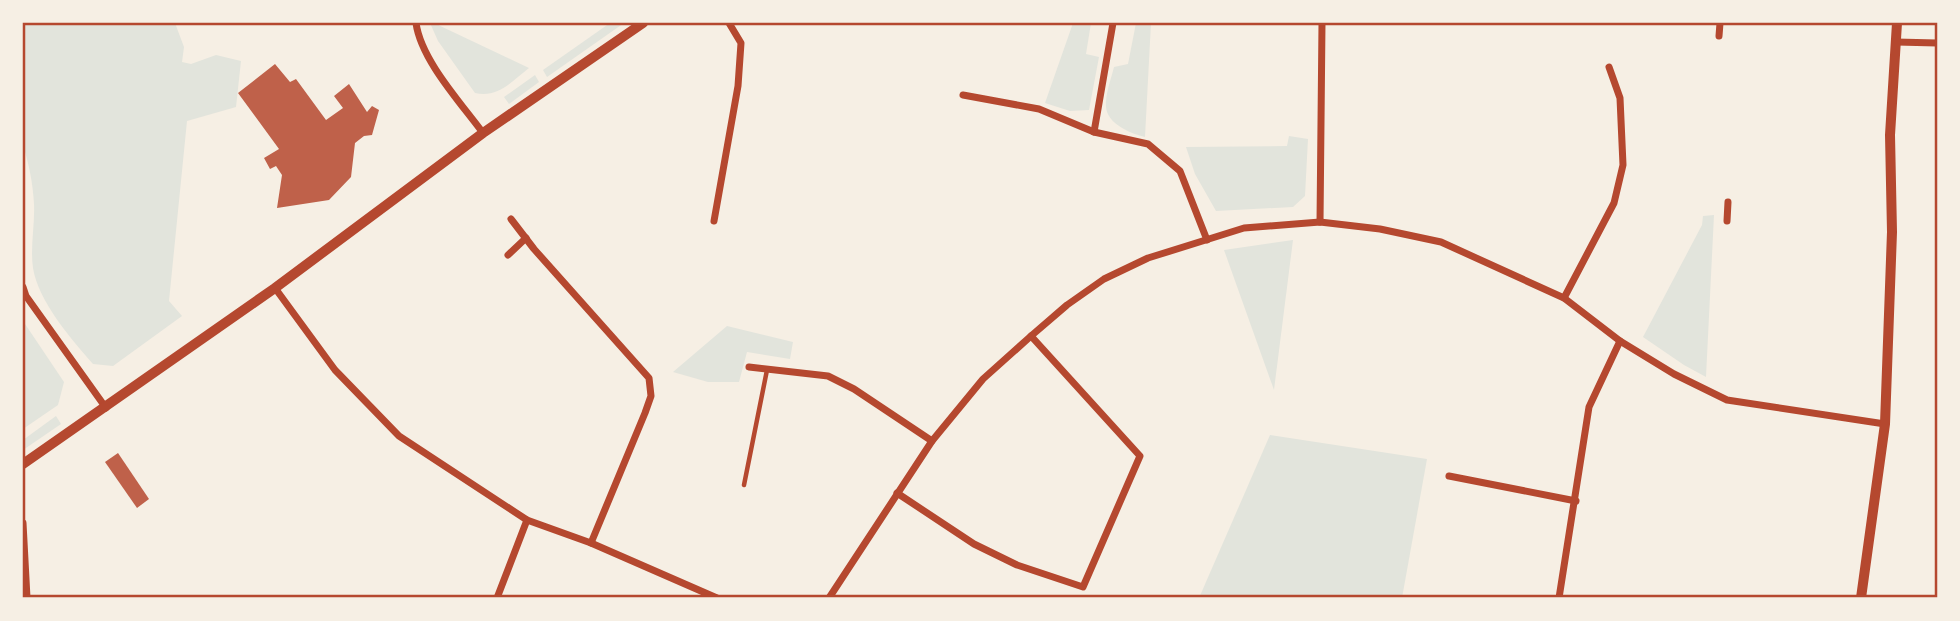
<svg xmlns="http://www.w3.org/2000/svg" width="1960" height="621" font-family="'Exo 2',sans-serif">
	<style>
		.green { fill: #e2e4dc }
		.building { fill: #bf614a }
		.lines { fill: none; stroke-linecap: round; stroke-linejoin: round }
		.service { stroke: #b5482f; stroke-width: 4.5 }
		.minor { stroke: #b5482f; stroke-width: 7 }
		.tertiary { stroke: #b5482f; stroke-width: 10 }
		.neatline { fill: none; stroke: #b5482f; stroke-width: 2.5 }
	</style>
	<rect width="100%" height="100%" fill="#f6efe4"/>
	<g class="green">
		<path d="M23 23H175L184 47 182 62 191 64 216 55 241 61 236 107 187 121 169 301 182 316 113 366 93 364C72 340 38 301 33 268 30 247 35 225 34 204 33 184 29 164 23 145Z"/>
		<path d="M430 23H434L529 68C511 82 498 98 475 93L438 41Z"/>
		<path d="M610 23H624L547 77 543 70Z"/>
		<path d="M1073 23H1091L1086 54 1099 57 1089 110 1070 111 1045 103Z"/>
		<path d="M1136 23H1151L1145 137C1132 134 1107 124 1106 107 1105 95 1111 79 1114 67L1128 64Z"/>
		<path d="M535 75 539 82 509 104 504 97Z"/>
		<path d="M1289 136 1308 139 1305 196 1293 207 1216 211 1195 174 1186 147 1287 146Z"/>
		<path d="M1714 215 1706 377 1684 365 1643 337 1702 225 1703 216Z"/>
		<path d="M1293 240 1274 390 1224 250Z"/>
		<path d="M23 321 64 382 58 405 23 429Z"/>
		<path d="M727 326 793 342 790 359 747 352 739 382H708L673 372Z"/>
		<path d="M56 416 61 424 23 450V440Z"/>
		<path d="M1270 435 1427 459 1402 598H1199Z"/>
	</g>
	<g class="building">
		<path d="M275 64 290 82 296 79 326 120 343 108 334 96 349 84 367 112 372 106 379 110 372 135 364 136 355 143 351 177 329 200 277 208 282 175 276 166 270 169 264 158 279 149 238 93Z"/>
		<path d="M118 453 149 499 137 508 105 462Z"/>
	</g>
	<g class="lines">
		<path class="service" d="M744 485 767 370"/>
		<g class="minor">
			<path d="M416 23C421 60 461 103 483 133"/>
			<path d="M1719 36 1720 23"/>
			<path d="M1896 42 1937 43"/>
			<path d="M963 95 1039 109 1094 132 1148 144 1180 171 1207 240"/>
			<path d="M1094 132 1113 23"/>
			<path d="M511 219 534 249 649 378 651 396 645 413 591 543"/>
			<path d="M714 221 738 86 741 43 729 23"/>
			<path d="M1727 221 1728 202"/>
			<path d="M1320 222 1322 23"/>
			<path d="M508 255 526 238"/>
			<path d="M23 287 26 296 106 408"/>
			<path d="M275 288 335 370 399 436 527 520 591 543 717 598"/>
			<path d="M1564 298 1614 203 1623 165 1620 98 1609 67"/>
			<path d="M749 367 828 376 854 389 932 441"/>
			<path d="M1449 476 1576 501"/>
			<path d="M897 493 974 544 1017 565 1083 587 1140 456 1031 336"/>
			<path d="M23 523 27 598"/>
			<path d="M497 598 527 520"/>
			<path d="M829 598 932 441 983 379 1031 336 1067 305 1104 279 1148 258 1244 228 1320 222 1380 229 1441 242 1564 298 1620 341 1674 374 1727 400 1885 424"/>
			<path d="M1559 598 1589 407 1620 341"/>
		</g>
		<g class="tertiary">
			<path d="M23 464 275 288 483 133 643 23"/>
			<path d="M1861 598 1885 424 1892 232 1890 135 1897 23"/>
		</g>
	</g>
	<rect width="1960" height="621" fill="none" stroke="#f6efe4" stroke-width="49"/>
	<rect x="24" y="24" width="1912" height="572" class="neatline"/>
</svg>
